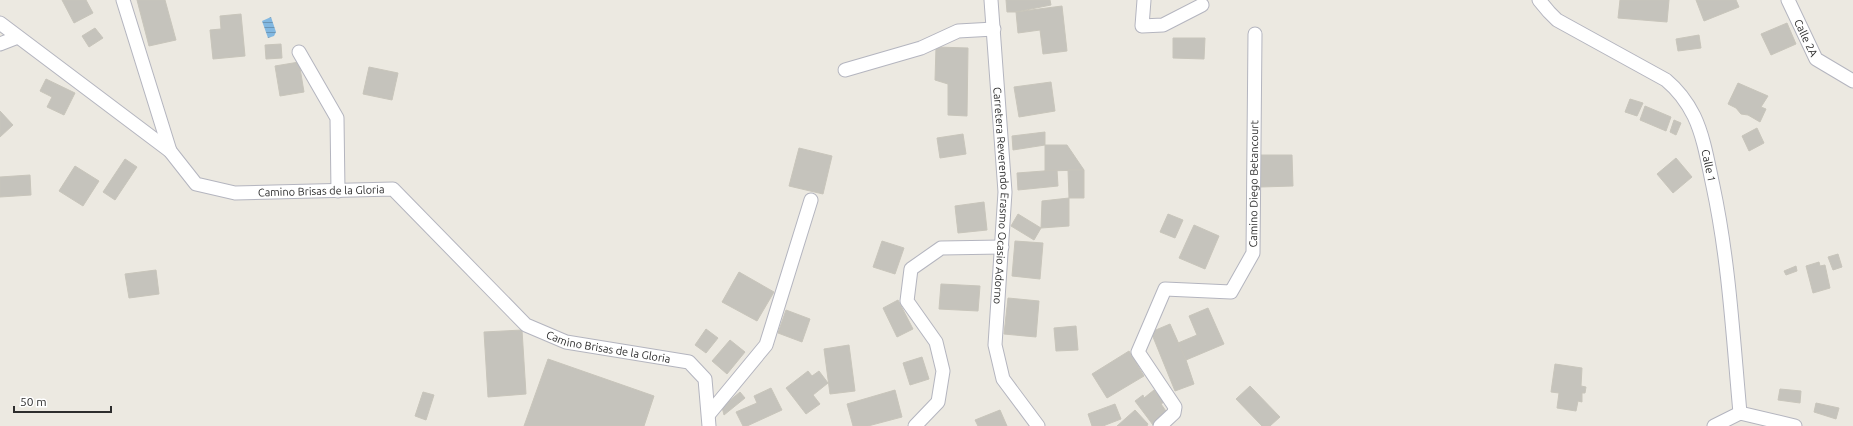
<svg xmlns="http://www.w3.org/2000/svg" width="1853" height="426" font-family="Ubuntu,sans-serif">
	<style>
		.water { fill: url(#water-rules) }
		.building { fill: #c5c3bc; stroke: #c8c5bb }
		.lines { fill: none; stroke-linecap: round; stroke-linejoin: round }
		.minor-casing { stroke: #b4b5bf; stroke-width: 15 }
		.minor { stroke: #fff; stroke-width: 13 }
		.labels { text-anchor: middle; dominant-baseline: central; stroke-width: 3; stroke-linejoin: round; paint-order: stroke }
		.street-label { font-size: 11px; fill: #2d2d2d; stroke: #fff }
	</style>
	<defs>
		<pattern id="water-rules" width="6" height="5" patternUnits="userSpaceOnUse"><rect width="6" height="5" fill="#82b8e1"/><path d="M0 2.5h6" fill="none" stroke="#6b96b7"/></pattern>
	</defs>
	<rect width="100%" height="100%" fill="#ece9e1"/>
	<path class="water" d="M271 17 276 32 274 36 268 38 262 21Z"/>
	<g class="building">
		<path d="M62 0H86L93 13 74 23Z"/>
		<path d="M137 0H165L176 40 149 46Z"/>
		<path d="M1006 0H1050L1051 5 1016 12H1007Z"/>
		<path d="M1620 0H1669L1667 22 1618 18Z"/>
		<path d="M1696 0H1736L1739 7 1704 21Z"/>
		<path d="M1062 6 1067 51 1043 54 1040 30 1018 33 1016 12Z"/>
		<path d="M241 14 245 56 213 59 210 30 221 29 220 16Z"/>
		<path d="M1787 23 1796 44 1771 55 1761 34Z"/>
		<path d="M95 28 103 38 89 47 82 36Z"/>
		<path d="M1699 35 1701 48 1678 51 1676 39Z"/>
		<path d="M1173 38H1205L1204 59 1173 58Z"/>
		<path d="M281 44 282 58 266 59 265 45Z"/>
		<path d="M936 47 968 48 967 116 948 115V84L935 80Z"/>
		<path d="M299 62 304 92 280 96 275 66Z"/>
		<path d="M369 67 398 73 392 100 363 94Z"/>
		<path d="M46 79 75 93 64 115 47 107 52 97 40 91Z"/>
		<path d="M1051 82 1055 111 1019 117 1014 87Z"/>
		<path d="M1738 83 1768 96 1761 107 1766 109 1760 122 1748 115 1741 114 1736 108 1728 104Z"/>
		<path d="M1630 99 1643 103 1637 116 1625 112Z"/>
		<path d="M1645 106 1671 117 1666 131 1640 120Z"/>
		<path d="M0 111 13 125 0 137Z"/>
		<path d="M1674 120 1681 123 1676 135 1670 132Z"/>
		<path d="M1757 128 1764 143 1749 151 1742 136Z"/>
		<path d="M1045 132V145L1013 150 1012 136Z"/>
		<path d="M963 134 966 154 940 158 937 138Z"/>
		<path d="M1045 145H1067L1084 170 1045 171Z"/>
		<path d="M799 148 832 156 823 194 789 186Z"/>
		<path d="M1261 155H1292L1293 186 1261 187Z"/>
		<path d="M1676 158 1692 177 1673 193 1657 174Z"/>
		<path d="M125 159 137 167 115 200 103 192Z"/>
		<path d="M75 166 99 181 83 206 59 191Z"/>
		<path d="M1057 170 1058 186 1018 190 1017 173Z"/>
		<path d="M1068 170H1084V198H1069Z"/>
		<path d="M30 175 31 195 0 197V177Z"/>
		<path d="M1069 198V226L1041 228 1042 201Z"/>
		<path d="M984 202 987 230 958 233 955 206Z"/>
		<path d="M1018 214 1041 228 1034 240 1011 226Z"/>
		<path d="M1168 214 1183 220 1175 238 1160 232Z"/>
		<path d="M1194 225 1219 236 1205 269 1179 258Z"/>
		<path d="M882 241 904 248 895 274 873 267Z"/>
		<path d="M1015 241 1043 243 1040 279 1012 276Z"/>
		<path d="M1838 254 1842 267 1833 270 1828 257Z"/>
		<path d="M1819 262 1820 266 1825 265 1830 288 1813 293 1806 266Z"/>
		<path d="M1796 266 1797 271 1786 275 1784 271Z"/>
		<path d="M156 270 159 294 129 298 125 274Z"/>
		<path d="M739 272 774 292 757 321 722 302Z"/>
		<path d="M941 284 980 286 978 311 939 309Z"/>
		<path d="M1008 298 1039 301 1036 337 1004 334Z"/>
		<path d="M898 300 913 329 897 337 883 308Z"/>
		<path d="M1208 308 1224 344 1186 360 1178 343 1197 335 1189 316Z"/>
		<path d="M786 310 810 319 802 342 778 333Z"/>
		<path d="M1170 324 1186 360 1194 384 1175 391 1151 332Z"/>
		<path d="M1076 326 1078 350 1056 351 1054 328Z"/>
		<path d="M706 329 718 338 706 353 695 345Z"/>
		<path d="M522 330 526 394 488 397 484 332Z"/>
		<path d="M730 340 745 352 727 374 712 361Z"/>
		<path d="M849 345 855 391 830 394 824 349Z"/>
		<path d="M1129 351 1144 376 1107 398 1092 374Z"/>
		<path d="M922 357 929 379 910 385 903 363Z"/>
		<path d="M548 359 654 396 644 426H524Z"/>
		<path d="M1555 364 1582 368 1581 386 1586 387 1585 393H1582V402L1578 401 1576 411 1557 408 1559 393 1551 392Z"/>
		<path d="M808 371 812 376 819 371 828 383 813 395 820 404 806 414 786 388Z"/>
		<path d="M1250 386 1280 417 1270 426H1262L1236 399Z"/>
		<path d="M771 388 782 410 747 426H743L736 412 757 403 754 396Z"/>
		<path d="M1780 389 1801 391 1800 403 1778 400Z"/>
		<path d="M895 390 902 417 868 426H853L847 404Z"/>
		<path d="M1154 390 1164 402 1161 404 1168 414 1153 425 1135 401 1143 395 1144 398Z"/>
		<path d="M423 392 434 395 426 420 415 416Z"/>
		<path d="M740 392 745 398 724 415 722 407Z"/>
		<path d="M1816 403 1839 408 1836 419 1814 412Z"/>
		<path d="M1115 404 1121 419 1103 426H1092L1088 414Z"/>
		<path d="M1000 410 1007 426H978L975 420Z"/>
		<path d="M1135 410 1148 424 1147 426H1117Z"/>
	</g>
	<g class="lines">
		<g class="minor-casing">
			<g id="minor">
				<path d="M123 0 170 151"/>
				<path id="s1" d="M991 0 1005 192 995 345 1003 379 1038 426"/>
				<path d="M1144 0 1142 26 1163 25 1202 5"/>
				<path id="s2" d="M1539 0 1549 12 1557 20 1666 80C1678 90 1687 102 1694 116 1704 137 1708 163 1713 186 1729 261 1733 337 1740 413"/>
				<path id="s3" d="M1788 0 1816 59 1853 81"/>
				<path id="s4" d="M0 23 170 151 196 184 235 193 393 189 526 325 566 342 689 362 705 379 709 426"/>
				<path d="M0 44 18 37"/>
				<path d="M299 52 337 118 338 191"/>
				<path d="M845 70 921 48 958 31 994 29"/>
				<path d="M709 414 766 345 811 200"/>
				<path d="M915 426 938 402 943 371 936 342 907 301 911 269 941 248 1002 247"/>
				<path id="s5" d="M1160 426 1174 413 1175 407 1138 352 1165 289 1231 292 1253 253 1255 34"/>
				<path d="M1714 426 1740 413 1795 426"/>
			</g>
		</g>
		<use href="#minor" class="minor"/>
	</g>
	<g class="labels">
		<g class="street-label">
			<text stroke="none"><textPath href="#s3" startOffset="42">Calle 2A</textPath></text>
			<text stroke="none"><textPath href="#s2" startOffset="249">Calle 1</textPath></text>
			<text stroke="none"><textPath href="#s5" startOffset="340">Camino Diego Betancourt</textPath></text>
			<text stroke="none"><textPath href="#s4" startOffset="381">Camino Brisas de la Gloria</textPath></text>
			<text stroke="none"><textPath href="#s1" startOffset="196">Carretera Reverendo Erasmo Ocasio Adorno</textPath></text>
			<text stroke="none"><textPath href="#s4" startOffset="729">Camino Brisas de la Gloria</textPath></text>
		</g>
	</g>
	<path d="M14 406v6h97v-6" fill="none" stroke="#2d2d2d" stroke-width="2"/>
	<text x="20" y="406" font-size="12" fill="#2d2d2d" stroke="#ffffff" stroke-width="3" paint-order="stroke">50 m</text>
</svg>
